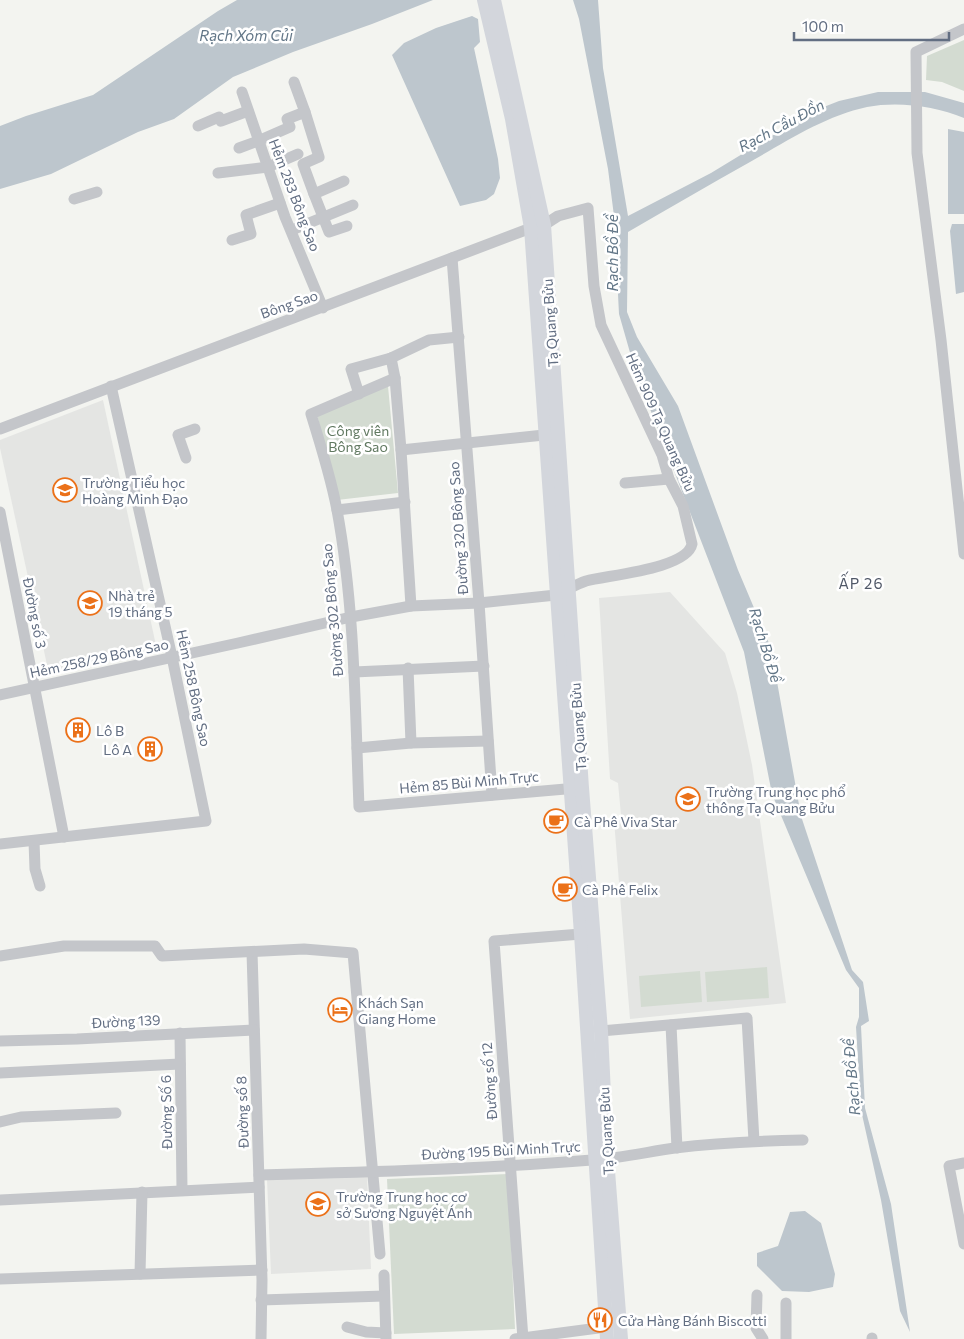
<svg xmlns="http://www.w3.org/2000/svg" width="964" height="1339" font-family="Commissioner,sans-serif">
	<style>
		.built { fill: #e4e5e3 }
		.green { fill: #d3dbd1 }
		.water { fill: #bdc6cd }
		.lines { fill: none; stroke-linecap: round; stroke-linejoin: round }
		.minor { stroke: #c4c6ca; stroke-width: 11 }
		.major { stroke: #d3d6dc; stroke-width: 14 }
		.labels { text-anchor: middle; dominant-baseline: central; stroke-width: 5; stroke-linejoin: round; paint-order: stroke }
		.street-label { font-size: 14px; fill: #626e82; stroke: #fff }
		.park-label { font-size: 14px; fill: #617961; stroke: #fff }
		.poi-label { font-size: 14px; fill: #626e82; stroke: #fff; text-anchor: start }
		.water-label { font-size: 15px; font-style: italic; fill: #627687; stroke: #fff }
		.neighbourhood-label { font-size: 15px; letter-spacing: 1px; fill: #505867; stroke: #fff }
	</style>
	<rect width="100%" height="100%" fill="#f3f4f0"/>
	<g class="built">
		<path d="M103 400 157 650 49 674 0 448V440Z"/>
		<path d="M670 592 725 653 737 693 752 765 786 1003 630 1019 614 820 621 815 618 783 610 779 599 598Z"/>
		<path d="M367 1175 371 1269 271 1274 267 1179Z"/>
	</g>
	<g class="green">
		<path d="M964 40V91L942 82 926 80 927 56Z"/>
		<path d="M388 386 398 493 337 500 317 414Z"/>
		<path d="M767 967 769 998 707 1002 705 972Z"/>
		<path d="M700 971 702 1002 641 1007 639 976Z"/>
		<path d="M508 1174 515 1329 394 1334 387 1179Z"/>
	</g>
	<g class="water">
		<path d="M237 0H433L372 24 293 52 233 77 174 119 138 132 51 174 0 189V126L26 116 93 95 218 11Z"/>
		<path d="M573 0H598L603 68 628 216 711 173 811 112 839 101 878 92H925L964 103V118C935 106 898 101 867 107 825 116 787 141 750 162 709 185 669 208 628 232L627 312 637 337 678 406 738 570 771 648 801 816 852 970 863 982 869 1021 861 1026 865 1108 891 1204 910 1332 900 1311 881 1200 861 1110 856 1027 859 1017V988L846 970 772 794 744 652 635 370 619 314 614 216 608 169 579 19Z"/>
		<path d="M472 16 478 19 480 42 474 48 498 159 500 178 494 194 486 200 460 206 392 55 404 43 436 28Z"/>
		<path d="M948 129 964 132V214H948Z"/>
		<path d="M952 224H964V292L956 294 950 231Z"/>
		<path d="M805 1211 821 1223 835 1274 833 1287 809 1292 782 1291 757 1266V1253L778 1246 790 1212Z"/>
	</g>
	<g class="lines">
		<g class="minor">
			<path d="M964 29 916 52 917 153 941 340 964 554"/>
			<path d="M294 82 305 112"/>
			<path d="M242 92 285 217 323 308"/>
			<path d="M198 126 219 117 221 121 248 111"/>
			<path d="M239 148 258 141 290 127 287 119 305 112 319 157 303 164 314 194"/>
			<path d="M218 173 268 167 298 154"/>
			<path d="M344 181 314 194 329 232 347 226"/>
			<path d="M74 199 97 192"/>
			<path d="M292 230 353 205"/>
			<path d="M232 240 251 234 246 215 280 203"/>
			<path d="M452 258 479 603 492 795"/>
			<path d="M391 358 395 378 401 450 411 606"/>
			<path d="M395 378 311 414C321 446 331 478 337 510 355 608 355 708 359 807L577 788"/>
			<path d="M359 394 351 369 391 358 429 340 459 337"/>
			<path d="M0 429C176 361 354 296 531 228L544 225 558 216 588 208 594 286 601 325 662 455 669 479 683 506 692 544C687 569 608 575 586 581 580 583 574 586 568 589"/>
			<path d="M401 450 544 435"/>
			<path d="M186 458 178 435 195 429"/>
			<path d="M625 483 669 479"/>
			<path d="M337 510 405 502"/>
			<path d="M0 512 64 837"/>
			<path d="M408 668 411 743"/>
			<path d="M354 672 484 666"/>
			<path d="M0 695 238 643 351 617 411 606 479 603 556 595"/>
			<path d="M357 748 411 743 488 741"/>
			<path d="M34 841 35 869 40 886"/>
			<path d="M0 844 206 821 172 657 111 386"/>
			<path d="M252 952 262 1280 261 1339"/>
			<path d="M0 956 64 946H155L162 956 304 949 353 953 380 1254"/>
			<path d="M671 1025 677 1148"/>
			<path d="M601 1031 747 1018 754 1141"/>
			<path d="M180 1033 182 1190"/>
			<path d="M0 1041 77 1039 254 1030"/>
			<path d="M0 1073 180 1064"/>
			<path d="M0 1122 21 1117 116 1113"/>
			<path d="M964 1163 949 1166 964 1244"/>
			<path d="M259 1175C370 1172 481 1169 592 1160 620 1158 647 1152 675 1148 717 1143 760 1141 803 1140"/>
			<path d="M0 1200 259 1187"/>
			<path d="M140 1274 142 1192"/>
			<path d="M384 1275 386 1339"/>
			<path d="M0 1279 262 1270"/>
			<path d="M757 1295 756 1328 763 1339"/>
			<path d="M261 1300 384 1296"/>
			<path d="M786 1303V1339"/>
			<path d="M347 1327 366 1332 386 1333"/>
			<path d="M515 1339 606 1327"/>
			<path d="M523 1339 494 941 581 934"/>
			<path d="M872 1339V1338"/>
		</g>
		<g class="major">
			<path d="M484 0 512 119 531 228 581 934 607 1339"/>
			<path d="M494 0 544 225 582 788 601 1031 607 1158 621 1339"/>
		</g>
	</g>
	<defs>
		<g id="school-ring" transform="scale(1.25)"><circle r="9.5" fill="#fff" stroke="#eb7119" stroke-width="1.5"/><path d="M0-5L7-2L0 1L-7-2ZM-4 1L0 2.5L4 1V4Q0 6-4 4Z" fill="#eb7119"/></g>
		<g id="building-ring" transform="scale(1.25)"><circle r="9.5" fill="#fff" stroke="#eb7119" stroke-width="1.5"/><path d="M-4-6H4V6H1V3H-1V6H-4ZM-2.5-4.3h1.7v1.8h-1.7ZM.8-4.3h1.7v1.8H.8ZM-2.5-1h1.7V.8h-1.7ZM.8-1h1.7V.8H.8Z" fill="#eb7119"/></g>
		<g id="cafe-ring" transform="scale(1.25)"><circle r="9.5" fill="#fff" stroke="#eb7119" stroke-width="1.5"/><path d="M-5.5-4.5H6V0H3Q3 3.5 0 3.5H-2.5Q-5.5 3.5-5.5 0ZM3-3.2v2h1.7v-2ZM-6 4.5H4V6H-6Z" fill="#eb7119"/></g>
		<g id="hotel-ring" transform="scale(1.25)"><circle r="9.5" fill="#fff" stroke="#eb7119" stroke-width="1.5"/><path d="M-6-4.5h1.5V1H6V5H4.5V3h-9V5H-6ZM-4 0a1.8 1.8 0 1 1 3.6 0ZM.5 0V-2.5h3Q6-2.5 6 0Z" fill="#eb7119"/></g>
		<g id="restaurant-ring" transform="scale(1.25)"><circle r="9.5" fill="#fff" stroke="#eb7119" stroke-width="1.5"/><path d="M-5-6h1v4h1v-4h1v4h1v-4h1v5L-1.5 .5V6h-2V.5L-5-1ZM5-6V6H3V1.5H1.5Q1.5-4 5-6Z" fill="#eb7119"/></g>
	</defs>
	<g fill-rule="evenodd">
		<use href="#school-ring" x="65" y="490"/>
		<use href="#school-ring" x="90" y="603"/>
		<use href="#building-ring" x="78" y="730"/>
		<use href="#building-ring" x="150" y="749"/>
		<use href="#school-ring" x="688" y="799"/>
		<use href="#cafe-ring" x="556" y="821"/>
		<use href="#cafe-ring" x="565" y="889"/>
		<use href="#hotel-ring" x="340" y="1010"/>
		<use href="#school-ring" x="318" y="1204"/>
		<use href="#restaurant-ring" x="600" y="1320"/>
	</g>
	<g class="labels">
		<g class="street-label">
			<text transform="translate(295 195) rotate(69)">Hẻm 283 Bông Sao</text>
			<text transform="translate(289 304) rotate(-19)">Bông Sao</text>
			<text transform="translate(550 323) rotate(-94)">Tạ Quang Bửu</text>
			<text transform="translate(661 422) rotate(66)">Hẻm 909 Tạ Quang Bửu</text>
			<text transform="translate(458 528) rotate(-94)">Đường 320 Bông Sao</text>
			<text transform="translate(332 610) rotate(-95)">Đường 302 Bông Sao</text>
			<text transform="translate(35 613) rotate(79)">Đường số 3</text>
			<text transform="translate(99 658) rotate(-12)">Hẻm 258/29 Bông Sao</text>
			<text transform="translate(194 688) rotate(78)">Hẻm 258 Bông Sao</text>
			<text transform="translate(578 727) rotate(-94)">Tạ Quang Bửu</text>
			<text transform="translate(469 782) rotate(-5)">Hẻm 85 Bùi Minh Trực</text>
			<text transform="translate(126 1021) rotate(-3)">Đường 139</text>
			<text transform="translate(489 1081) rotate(-94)">Đường số 12</text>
			<text transform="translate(166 1112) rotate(-91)">Đường Số 6</text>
			<text transform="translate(242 1112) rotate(-92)">Đường số 8</text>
			<text transform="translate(606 1131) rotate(-93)">Tạ Quang Bửu</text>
			<text transform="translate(501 1150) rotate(-3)">Đường 195 Bùi Minh Trực</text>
		</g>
		<g class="park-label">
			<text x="358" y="430">Công viên<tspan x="358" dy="16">Bông Sao</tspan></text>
		</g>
		<g class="poi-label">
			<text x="82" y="482">Trường Tiểu học<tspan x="82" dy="16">Hoàng Minh Đạo</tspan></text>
			<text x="108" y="595">Nhà trẻ<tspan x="108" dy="16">19 tháng 5</tspan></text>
			<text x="96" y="730">Lô B</text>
			<text x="132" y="749" text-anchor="end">Lô A</text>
			<text x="706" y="791">Trường Trung học phổ<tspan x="706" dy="16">thông Tạ Quang Bửu</tspan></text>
			<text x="574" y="821">Cà Phê Viva Star</text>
			<text x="582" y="889">Cà Phê Felix</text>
			<text x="358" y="1002">Khách Sạn<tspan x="358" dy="16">Giang Home</tspan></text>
			<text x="336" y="1196">Trường Trung học cơ<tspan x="336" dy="16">sở Sương Nguyệt Ánh</tspan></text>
			<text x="618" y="1320">Cửa Hàng Bánh Biscotti</text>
		</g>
		<g class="water-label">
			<text x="246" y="35">Rạch Xóm Củi</text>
			<text transform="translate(781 125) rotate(-28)">Rạch Cầu Đồn</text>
			<text transform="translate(612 253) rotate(-90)">Rạch Bồ Đề</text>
			<text transform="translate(766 645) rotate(73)">Rạch Bồ Đề</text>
			<text transform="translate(851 1077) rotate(-95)">Rạch Bồ Đề</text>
		</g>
		<g class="neighbourhood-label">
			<text x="861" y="583">ẤP 26</text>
		</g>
	</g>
	<path d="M794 32v8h155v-8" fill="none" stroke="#626e82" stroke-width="2.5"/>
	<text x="802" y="32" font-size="15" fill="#626e82" stroke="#ffffff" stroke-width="4" paint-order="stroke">100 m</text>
</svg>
